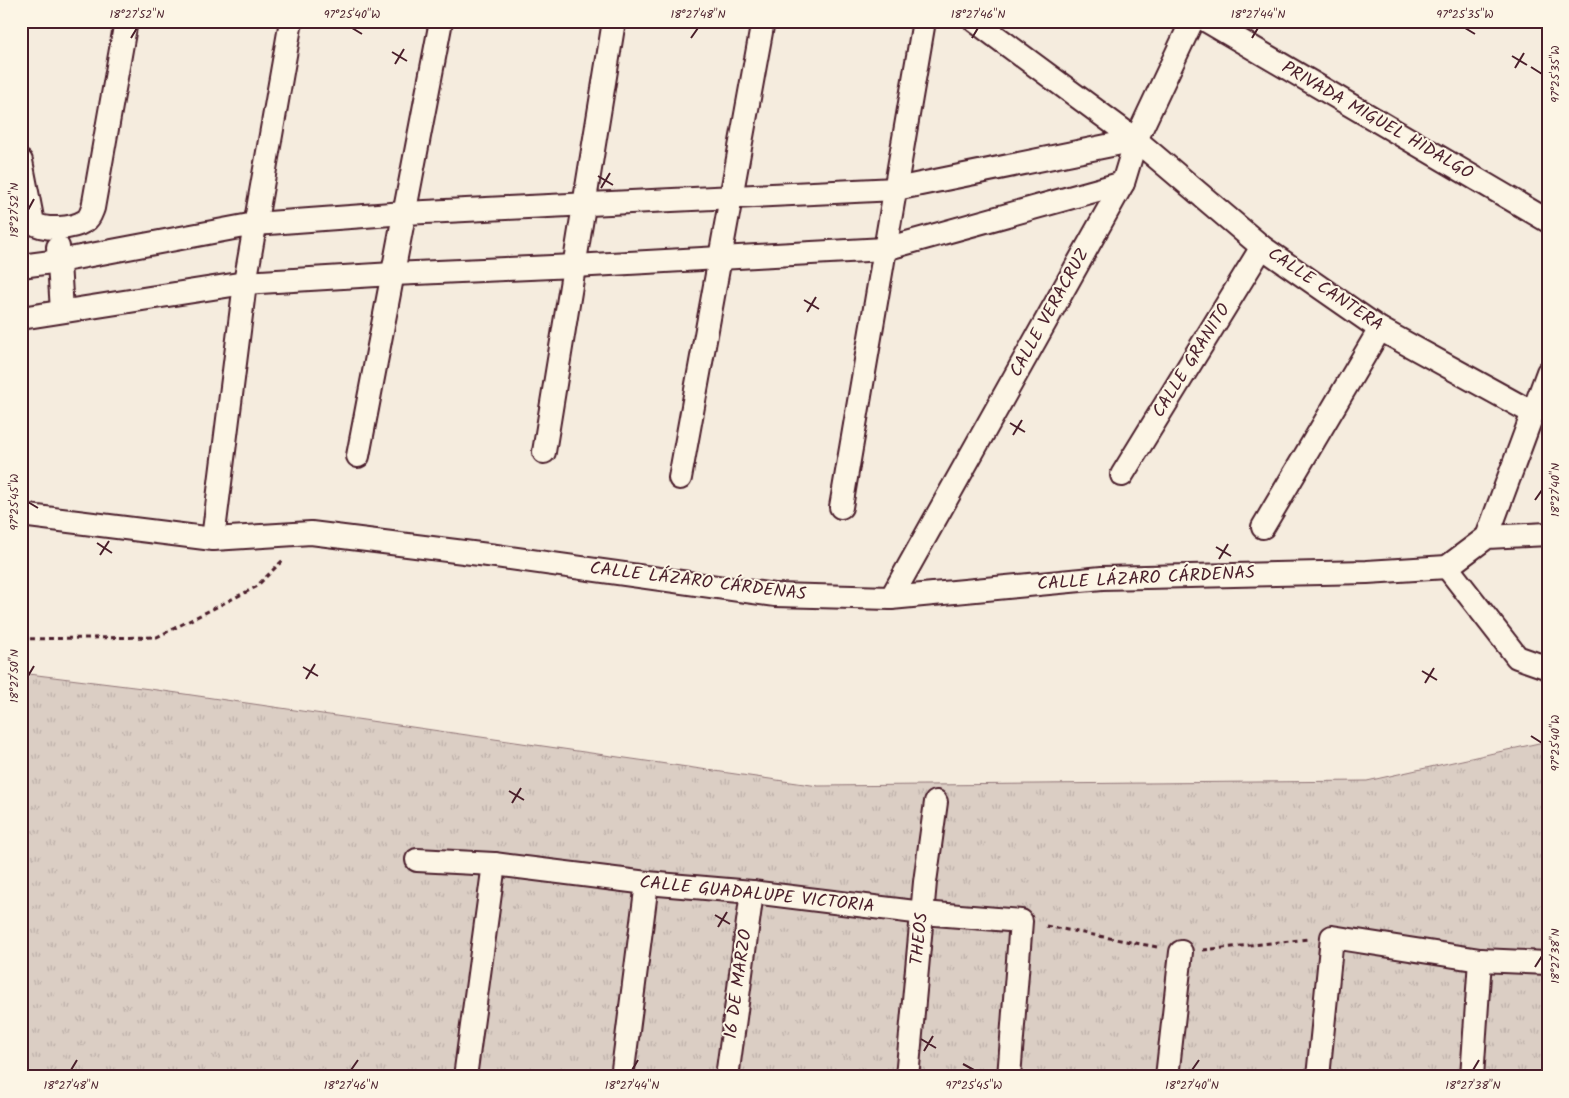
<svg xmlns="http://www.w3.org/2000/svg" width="1569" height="1098" font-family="Kalam,sans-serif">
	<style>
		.park { fill: url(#park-tufts); stroke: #927678 }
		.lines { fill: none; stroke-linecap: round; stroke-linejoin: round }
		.street-casing { stroke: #4a1f2b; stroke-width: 26 }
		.path { stroke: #4a1f2b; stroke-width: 3; stroke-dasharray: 5 4; stroke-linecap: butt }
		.street { stroke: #fcf5e5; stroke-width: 22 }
		.ticks { fill: none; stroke: #4a1f2b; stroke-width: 2 }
		.labels { text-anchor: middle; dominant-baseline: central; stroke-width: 4; stroke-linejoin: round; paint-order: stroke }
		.street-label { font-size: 18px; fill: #4a1f2b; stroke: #fcf5e5 }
		.neatline { fill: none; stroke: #4a1f2b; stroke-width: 2 }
		.ticks-label { font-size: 12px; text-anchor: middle; fill: #4a1f2b }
	</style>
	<defs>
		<pattern id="park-tufts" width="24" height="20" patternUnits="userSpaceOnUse" patternTransform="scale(1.25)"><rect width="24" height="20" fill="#dbcec4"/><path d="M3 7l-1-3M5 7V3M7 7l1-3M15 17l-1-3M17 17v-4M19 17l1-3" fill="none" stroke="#bdb0a9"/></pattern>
	</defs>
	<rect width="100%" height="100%" fill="#f5ecde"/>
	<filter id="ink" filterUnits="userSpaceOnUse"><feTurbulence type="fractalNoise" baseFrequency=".02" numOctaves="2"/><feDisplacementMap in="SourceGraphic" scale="10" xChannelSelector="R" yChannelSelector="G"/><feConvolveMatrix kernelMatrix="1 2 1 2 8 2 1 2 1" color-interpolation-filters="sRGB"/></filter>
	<g filter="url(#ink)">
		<path class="park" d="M21 673 150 689 818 786 1367 781 1548 741V1077H21Z"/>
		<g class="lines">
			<g class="street-casing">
				<g id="street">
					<path d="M975 21 1136 140 1262 247 1380 329 1533 413"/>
					<path d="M1207 21 1548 221"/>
					<path d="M21 161 33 223C46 231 72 229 85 221 90 218 91 213 93 208L126 21"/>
					<path d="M58 247 62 311"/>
					<path d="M21 266 59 261 255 224 405 213 896 189 1136 140"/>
					<path d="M21 318 245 283 393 274 574 266 885 249 1123 183"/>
					<path d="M544 452 614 21"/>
					<path d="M358 456 441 21"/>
					<path d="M1122 475 1262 247"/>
					<path d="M680 478 763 21"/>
					<path d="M841 507 924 21"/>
					<path d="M21 515 213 539 311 533 496 556 775 595 891 598 1102 578 1367 572 1447 567 1487 537 1548 534"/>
					<path d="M1263 527 1380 329"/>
					<path d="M1487 537 1548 372"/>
					<path d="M213 539 245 283 291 21"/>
					<path d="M1447 567 1517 657 1548 668"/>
					<path d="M891 598 1123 183 1136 140 1192 21"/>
					<path d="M417 860 494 864 647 883 752 892 923 913 1021 921 1009 1077"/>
					<path d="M465 1077 494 864"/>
					<path d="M622 1077 647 883"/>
					<path d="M727 1077 752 892"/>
					<path d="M907 1077 925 882 936 802"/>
					<path d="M1167 1077 1181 952"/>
					<path d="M1318 1077 1332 937 1480 960 1548 963"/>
					<path d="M1472 1077 1480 960"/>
				</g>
			</g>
			<g class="path">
				<path d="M21 639 157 637 256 587 283 560"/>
				<path d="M1046 926 1157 947"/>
				<path d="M1203 950 1309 939"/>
			</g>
			<use href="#street" class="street"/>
		</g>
	</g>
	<path class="ticks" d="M352 28 362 34M1465 28 1475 34M131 38 137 28M691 38 698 28M972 38 978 28M1252 38 1258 28M392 52 407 61M1512 56 1527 65M395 64 404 49M1531 67 1542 74M1515 68 1524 53M598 176 613 185M601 188 610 173M28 210 34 199M804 300 819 309M807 312 816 297M1010 423 1025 432M1013 435 1022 420M1535 500 1542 490M28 502 38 508M97 543 112 553M1216 547 1231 556M100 555 109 541M1219 559 1228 544M303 667 318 676M1422 671 1437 680M28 676 34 666M306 679 315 664M1425 683 1434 668M1531 736 1542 743M509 791 524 800M512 803 521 788M715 915 730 924M718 927 727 912M1535 967 1542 956M921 1039 936 1048M924 1051 933 1036M963 1064 974 1070M71 1070 77 1060M351 1070 358 1060M632 1070 638 1060M1192 1070 1199 1060M1473 1070 1479 1060"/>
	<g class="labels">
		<g class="street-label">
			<text transform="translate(1377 121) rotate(30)">PRIVADA MIGUEL HIDALGO</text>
			<text transform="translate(1325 290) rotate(34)">CALLE CANTERA</text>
			<text transform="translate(1050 313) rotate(-61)">CALLE VERACRUZ</text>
			<text transform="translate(1192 361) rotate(-58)">CALLE GRANITO</text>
			<text transform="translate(1146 579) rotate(-3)">CALLE LÁZARO CÁRDENAS</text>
			<text transform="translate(698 582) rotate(7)">CALLE LÁZARO CÁRDENAS</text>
			<text transform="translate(757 895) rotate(6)">CALLE GUADALUPE VICTORIA</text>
			<text transform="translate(920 939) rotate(-84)">THEOS</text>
			<text transform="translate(739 984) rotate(-82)">16 DE MARZO</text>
		</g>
	</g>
	<rect width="1569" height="1098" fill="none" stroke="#fcf5e5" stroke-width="55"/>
	<rect x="28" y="28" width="1514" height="1042" class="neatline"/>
	<g class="ticks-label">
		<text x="137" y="18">18°27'52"N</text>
		<text x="352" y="18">97°25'40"W</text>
		<text x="698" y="18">18°27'48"N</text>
		<text x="978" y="18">18°27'46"N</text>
		<text x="1258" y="18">18°27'44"N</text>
		<text x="1465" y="18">97°25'35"W</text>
		<text transform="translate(1555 74) rotate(-90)" y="4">97°25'35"W</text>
		<text transform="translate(14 210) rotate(-90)" y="4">18°27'52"N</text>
		<text transform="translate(1555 490) rotate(-90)" y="4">18°27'40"N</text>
		<text transform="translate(14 502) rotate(-90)" y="4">97°25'45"W</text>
		<text transform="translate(14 676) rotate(-90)" y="4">18°27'50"N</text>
		<text transform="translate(1555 743) rotate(-90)" y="4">97°25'40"W</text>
		<text transform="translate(1555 956) rotate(-90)" y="4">18°27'38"N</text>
		<text x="71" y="1089">18°27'48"N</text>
		<text x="351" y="1089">18°27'46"N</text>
		<text x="632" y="1089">18°27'44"N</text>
		<text x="974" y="1089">97°25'45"W</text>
		<text x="1192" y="1089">18°27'40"N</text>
		<text x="1473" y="1089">18°27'38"N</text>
	</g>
</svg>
